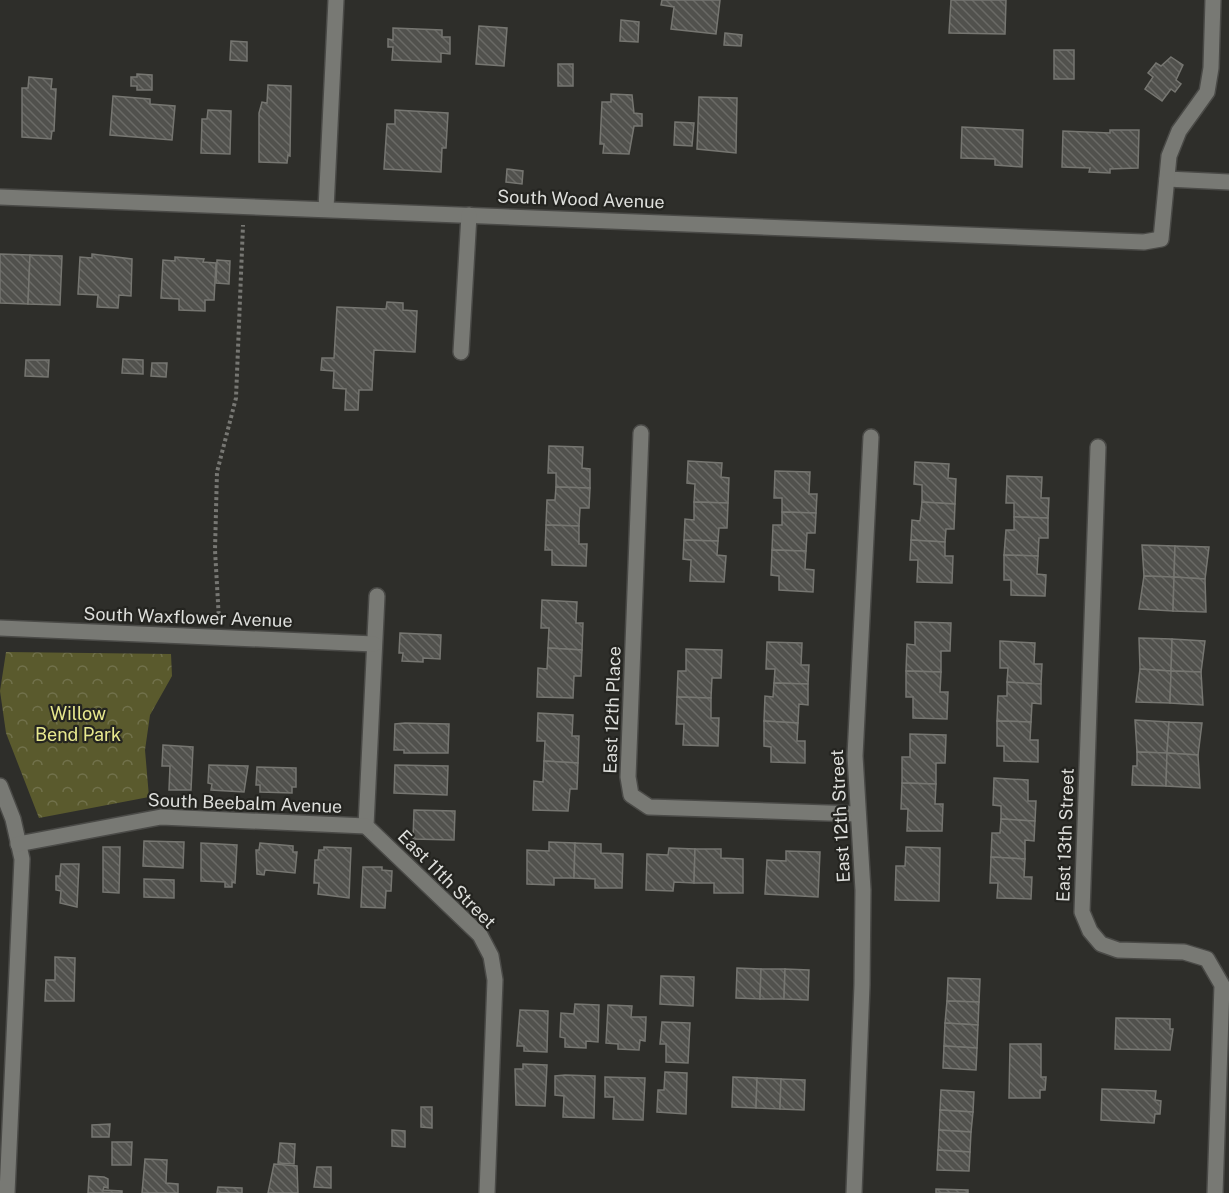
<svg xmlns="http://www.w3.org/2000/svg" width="1229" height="1193" font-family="'Public Sans',sans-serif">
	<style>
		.park { fill: url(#park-crowns) }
		.building { fill: url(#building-back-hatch); stroke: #767671; stroke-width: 1.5 }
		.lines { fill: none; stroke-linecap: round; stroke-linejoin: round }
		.minor-casing { stroke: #4a4a47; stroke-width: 18 }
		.path { stroke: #777773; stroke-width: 4; stroke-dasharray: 3 3; stroke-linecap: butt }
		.minor { stroke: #787974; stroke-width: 15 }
		.labels { text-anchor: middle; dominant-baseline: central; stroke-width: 4.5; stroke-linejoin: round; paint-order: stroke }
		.street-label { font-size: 18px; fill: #dddedb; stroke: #242420 }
		.park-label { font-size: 18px; fill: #e7e88e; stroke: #242420 }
	</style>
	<defs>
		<pattern id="park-crowns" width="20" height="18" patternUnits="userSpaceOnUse" patternTransform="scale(1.5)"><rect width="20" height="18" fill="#5a5a2d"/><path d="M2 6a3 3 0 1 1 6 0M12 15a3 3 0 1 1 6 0" fill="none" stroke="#71714b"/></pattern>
		<pattern id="building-back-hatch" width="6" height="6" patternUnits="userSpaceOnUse" patternTransform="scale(1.5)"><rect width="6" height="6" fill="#51514d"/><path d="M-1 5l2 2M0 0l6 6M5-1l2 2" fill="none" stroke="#6a6a66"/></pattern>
	</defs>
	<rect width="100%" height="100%" fill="#2e2e2a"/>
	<path class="park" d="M6 652 171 654 172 676 150 715 145 750 149 797 39 818 6 733 0 691Z"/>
	<g class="building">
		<path d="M662 0H720L716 34 671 29 674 7 661 5Z"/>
		<path d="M951 0H1006L1005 34 949 33Z"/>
		<path d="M621 20 639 22 638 42 620 41Z"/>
		<path d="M479 26 507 28 504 66 476 64Z"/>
		<path d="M393 28 442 30V37H450V54L441 53V62L392 60 393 47H388V39L393 40Z"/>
		<path d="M725 33 742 35 741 46 724 45Z"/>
		<path d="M231 41 247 42V61L230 60Z"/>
		<rect x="1054" y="50" width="20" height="29"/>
		<path d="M1171 57 1183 65 1176 80 1181 84 1175 92 1171 89 1162 101 1145 89 1153 77 1148 73 1156 63 1161 66Z"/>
		<rect x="558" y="64" width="15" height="22"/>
		<path d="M137 74 152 75V90H137V86H131V77H137Z"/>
		<path d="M29 77 52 79 51 89H56L54 131H52L51 139 22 137V88H28Z"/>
		<path d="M268 85 291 86 290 156 288 155 287 163 259 162V113L262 102 267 103Z"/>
		<path d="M611 94 632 95 634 113 642 114V126H634L629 154 603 153 604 144H600L602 102H611Z"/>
		<path d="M113 96 150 99V104L175 106 172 140 110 135Z"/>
		<path d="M699 97 737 98 736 153 697 149Z"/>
		<path d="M208 110 231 111 230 154 201 153 202 119H207Z"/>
		<path d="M395 110 448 113 446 148H442L441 172 384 169 387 124H395Z"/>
		<path d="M675 122 694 123 692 146 674 145Z"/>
		<path d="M962 127 1023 130 1022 167 995 165V159L961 158Z"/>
		<path d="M1110 130H1139L1138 168 1110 169V173L1089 172 1090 168 1062 167 1063 131 1110 133Z"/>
		<path d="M507 169 523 171 522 184 506 182Z"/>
		<path d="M0 254 30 255 28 304 0 303Z"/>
		<path d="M92 254 132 259 131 296 119 295 118 308 97 307 98 295 78 294 80 257 92 258Z"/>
		<path d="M30 255 62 256 60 305 28 304Z"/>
		<path d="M175 257 204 259 203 262 216 263 214 300H205V311L179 310V299L161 298 163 260 175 261Z"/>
		<path d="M217 260 230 261 229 284 216 283Z"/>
		<path d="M387 302 403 303V310L417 311 415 352 374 350 372 390H359L358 410H345L346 389 333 388 334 371 321 370 322 358H334L337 307 386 309Z"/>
		<path d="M123 359 143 360V374L122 373Z"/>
		<path d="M26 360H49L48 377 25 376Z"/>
		<path d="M152 363H167L166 377 151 376Z"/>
		<path d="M549 446 583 447 582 468 590 469V488L556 487V473H548Z"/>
		<path d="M688 461 722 463 721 477 729 478 728 503 694 502 695 484 687 483Z"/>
		<path d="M915 462 949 464 948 478 956 479 955 504 922 502V485L914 484Z"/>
		<path d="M775 471 810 472 809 494H817L816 513 782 512V498H774Z"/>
		<path d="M1007 476 1042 477 1041 498H1049L1048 518 1014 517V503H1006Z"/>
		<path d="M556 487 590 488 589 508H580L579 526 546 525 547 500H555Z"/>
		<path d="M694 502 728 503 727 528H719L718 541 684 540 685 519 694 520Z"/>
		<path d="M922 502 955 504 954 529H946L945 542 911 540 912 520 920 521Z"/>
		<path d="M782 512 816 513 815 533H807L806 551 772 550 773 525H782Z"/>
		<path d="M1014 517 1048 518V538H1039L1038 556 1004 555 1006 530H1014Z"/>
		<path d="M546 525 579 526V544H587L586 566 552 565V550H545Z"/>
		<path d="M684 540 718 541 717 555 726 556 724 582 690 581 691 560 683 559Z"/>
		<path d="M911 540 945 542V556H953L952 583 917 582 918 560H910Z"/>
		<path d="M1142 545 1175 546 1174 577 1144 576Z"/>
		<path d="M1175 546 1209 547 1205 579 1174 577Z"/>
		<path d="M772 550 806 551 805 569 814 570 813 592 779 590V576L771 575Z"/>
		<path d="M1004 555 1038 556 1037 574 1046 575 1045 596 1011 595V580H1004Z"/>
		<path d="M1144 576 1174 577 1173 611 1139 609Z"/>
		<path d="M1174 577 1205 579 1206 612 1173 611Z"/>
		<path d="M542 600 577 602 576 623H583L582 650 548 648 549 628H541Z"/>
		<path d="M915 622 951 623 950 651H941V672L906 671 907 644 915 645Z"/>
		<path d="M400 633 441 635 440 659 423 658V662L402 661 403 653H399Z"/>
		<path d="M1139 638 1172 639 1171 671 1140 669Z"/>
		<path d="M1172 639 1205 641 1201 672 1171 671Z"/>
		<path d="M1000 641 1035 643 1034 664H1042L1041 684 1007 682 1008 668H1000Z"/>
		<path d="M767 642 802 643 801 665H809L808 684 774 683 775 669H766Z"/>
		<path d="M548 648 582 650 581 676H574L573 698 537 697 538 668 547 669Z"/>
		<path d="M686 649 722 650 721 678H712L711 698 677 697 678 671H686Z"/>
		<path d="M1140 669 1171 671 1170 703 1136 702Z"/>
		<path d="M906 671 941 672 940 692H948L947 719 913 718V697H906Z"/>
		<path d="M1171 671 1201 672 1203 705 1170 703Z"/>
		<path d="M1007 682 1041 684V704L1032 703 1031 722 997 721 998 696H1007Z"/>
		<path d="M774 683 808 684V705L799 704 798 723 764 721 765 696 773 697Z"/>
		<path d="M677 697 711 698V718H719L718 746 683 745 684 724H676Z"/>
		<path d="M538 713 573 715 572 736H579L578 763 544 761 545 741H537Z"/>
		<path d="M1135 720 1169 722 1167 753 1137 752Z"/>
		<path d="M764 721 798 723 797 741H805V763L771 762V747L764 746Z"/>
		<path d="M997 721 1031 722 1030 740H1038V762L1004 761V746H997Z"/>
		<path d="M1169 722 1202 723 1198 755 1167 753Z"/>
		<path d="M405 723 449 724 448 753H404V750H394L395 724Z"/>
		<path d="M910 734 946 735 945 763H936V784L902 783V757H910Z"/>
		<path d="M163 745 193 747 191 790H169L170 766H162Z"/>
		<path d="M1137 752 1167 753 1166 786 1132 785 1133 766H1137Z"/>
		<path d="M1167 753 1198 755 1200 788 1166 786Z"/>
		<path d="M544 761 578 763 577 789H570L568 811 533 810 534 781 543 782Z"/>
		<path d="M209 765 248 766 244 792 211 790 212 784 208 783Z"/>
		<path d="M395 765 448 766 447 795 394 793Z"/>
		<path d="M257 767 296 768V787H292V793L260 792V785H256Z"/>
		<path d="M994 778 1028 780V801H1036L1035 821 1001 819V806L993 805Z"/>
		<path d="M902 783 936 784 935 804H943L942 831H907L908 809H901Z"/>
		<path d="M414 810 455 811 454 840 413 839Z"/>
		<path d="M1001 819 1035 821 1034 841 1025 840V859L991 857 992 833H1000Z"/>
		<path d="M144 841 184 842 183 868 143 866Z"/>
		<path d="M549 842 575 843 574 878H554V885L527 884V850L549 851Z"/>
		<path d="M201 843 237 845 235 883 232 882V887H225V882L201 881Z"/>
		<path d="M260 843 293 846V852H297L295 873 265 870 264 875 257 874 256 850H259Z"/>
		<path d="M575 843 601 844V853L623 854 622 888H595V879L574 878Z"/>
		<path d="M103 847H120L119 893 103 892Z"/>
		<path d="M324 847 351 848 349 898 318 894 319 883H314L315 860H318L319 850H324Z"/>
		<path d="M906 847 940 848 939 901 895 900 896 866H905Z"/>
		<path d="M669 848 695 849 694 883 674 882 673 891 646 890 647 854 668 855Z"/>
		<path d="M695 849H721V858L743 859V893H714V883H694Z"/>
		<path d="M786 851 820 852 818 897 765 894 767 860 786 861Z"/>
		<path d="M991 857 1025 859 1024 877H1032L1031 899 997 898 998 883H990Z"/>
		<path d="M61 864H79L77 907 60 903 61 891 56 890V876H60Z"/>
		<path d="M363 867H382V870L392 871 391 891H386L385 908 361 907Z"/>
		<path d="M144 879 174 880V898L144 897Z"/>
		<path d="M55 957 75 958 74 1001H45L46 980H55Z"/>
		<path d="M737 968 761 969 760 999 736 998Z"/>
		<path d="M761 969H785L784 999H760Z"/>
		<path d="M785 969 809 970 808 1000 784 999Z"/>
		<path d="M661 976 694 977 693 1006 660 1004Z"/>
		<path d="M948 978 980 979 979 1002 947 1001Z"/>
		<path d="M947 1001 979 1002 978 1025 945 1023Z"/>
		<path d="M575 1004 599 1005 598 1042 586 1041V1048L565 1047V1038L560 1037 561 1013 574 1014Z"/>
		<path d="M608 1005 632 1006 631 1017H646L645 1041 640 1040 639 1050 618 1049V1044L606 1043Z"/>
		<path d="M520 1010 548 1011 547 1052 524 1051V1046H517Z"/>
		<path d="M1116 1018 1170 1019V1029H1173L1170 1050 1115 1049Z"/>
		<path d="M662 1022 690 1023 688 1063 666 1062V1044H660Z"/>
		<path d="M945 1023 978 1025 977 1048 944 1046Z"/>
		<path d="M1010 1044H1041V1077H1046L1045 1090H1040V1098H1009Z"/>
		<path d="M944 1046 977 1048 976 1070 943 1068Z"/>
		<path d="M523 1064 547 1065 545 1106 516 1105 515 1069H523Z"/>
		<path d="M665 1072 687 1073 686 1114 657 1112 658 1090H664Z"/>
		<path d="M565 1075 595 1076 594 1118 563 1117 564 1096 555 1095V1076Z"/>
		<path d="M605 1077 645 1078 643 1120 613 1119 614 1097H605Z"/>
		<path d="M733 1077 757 1078 756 1108 732 1107Z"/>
		<path d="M757 1078 781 1079 780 1109 756 1108Z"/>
		<path d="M781 1079 805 1080 804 1110 780 1109Z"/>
		<path d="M1102 1089 1156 1091 1155 1100 1161 1101 1160 1114H1155L1154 1123 1101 1120Z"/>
		<path d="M941 1090 974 1092 973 1112 940 1110Z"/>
		<path d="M421 1107H432V1128L421 1127Z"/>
		<path d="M940 1110 973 1112 971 1132 939 1130Z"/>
		<path d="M110 1124 109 1137H92V1125Z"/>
		<path d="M392 1130 405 1131V1147L392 1146Z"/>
		<path d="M939 1130 971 1132 970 1152 938 1150Z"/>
		<path d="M112 1142H132L131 1165H112Z"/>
		<path d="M280 1143 295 1144 294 1164 278 1163Z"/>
		<path d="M938 1150 970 1152 969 1171 937 1170Z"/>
		<path d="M145 1159 167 1160 166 1183 178 1184V1193H142Z"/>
		<path d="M274 1164 297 1166 298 1193H268Z"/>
		<path d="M317 1167H331V1188L314 1187Z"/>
		<path d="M89 1176 104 1177 108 1179V1188L104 1187 103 1190 122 1191V1193H88Z"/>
		<path d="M218 1187 242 1188V1193H217Z"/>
		<path d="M936 1189 968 1190V1193H936Z"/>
	</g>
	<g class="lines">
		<g class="minor-casing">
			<g id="minor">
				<path d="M1167 179 1229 182"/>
				<path d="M0 197 1144 242 1161 239 1169 156 1179 131 1207 92 1211 68 1213 0"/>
				<path d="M326 209 336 0"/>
				<path d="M461 352 469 215"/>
				<path d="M641 433 628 777 631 795 649 807 857 814"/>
				<path d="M1098 447 1082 912 1090 931 1101 944 1118 950 1184 952 1207 959 1222 985 1215 1193"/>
				<path d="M377 596 366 826 480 935 491 956 495 980 487 1193"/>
				<path d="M0 628 374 644"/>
				<path d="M0 786 13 819 22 859 7 1193"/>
				<path d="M18 844 161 817 366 826"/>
				<path d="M854 1193 862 985 863 890 855 756 871 437"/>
			</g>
		</g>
		<path class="path" d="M219 620 215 550 217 472 236 398 243 225"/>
		<use href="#minor" class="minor"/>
	</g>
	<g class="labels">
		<g class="street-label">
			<text transform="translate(581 199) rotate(2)">South Wood Avenue</text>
			<text transform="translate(188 617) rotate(2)">South Waxflower Avenue</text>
			<text transform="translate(612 710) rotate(-88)">East 12th Place</text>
			<text transform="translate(245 803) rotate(2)">South Beebalm Avenue</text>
			<text transform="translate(840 816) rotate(-93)">East 12th Street</text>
			<text transform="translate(1065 835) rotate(-88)">East 13th Street</text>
			<text transform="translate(447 879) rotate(45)">East 11th Street</text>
		</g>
		<g class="park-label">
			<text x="78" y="713">Willow<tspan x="78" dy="21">Bend Park</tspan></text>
		</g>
	</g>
</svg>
